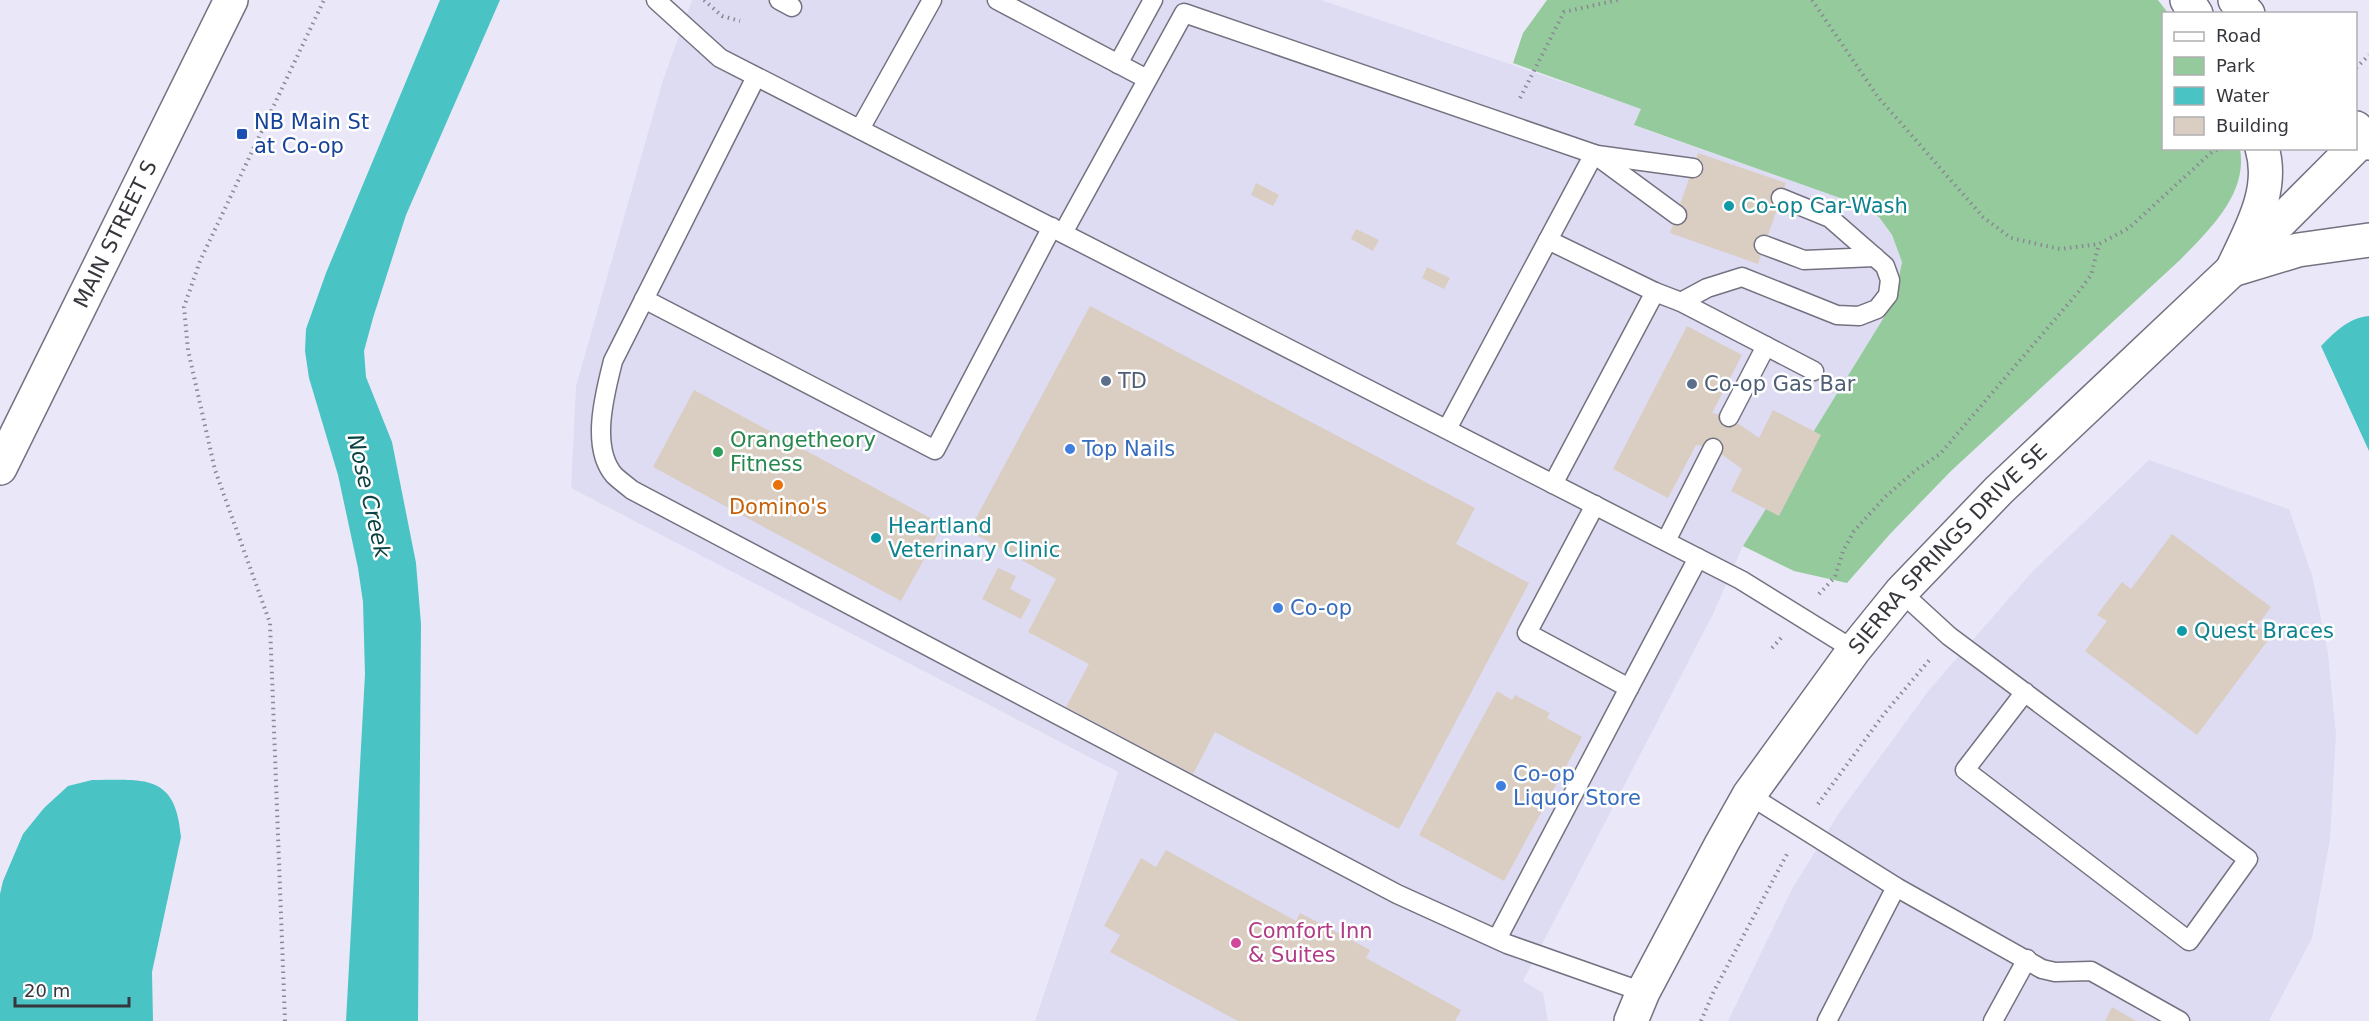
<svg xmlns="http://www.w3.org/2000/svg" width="2369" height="1021" font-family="'DejaVu Sans',sans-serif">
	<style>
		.built { fill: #dedcf2 }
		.green { fill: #95cb9c }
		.water { fill: #49c3c4 }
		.building { fill: #dacdc2 }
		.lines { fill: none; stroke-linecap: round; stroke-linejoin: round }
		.service-casing { stroke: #747280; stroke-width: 21 }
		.tertiary-casing { stroke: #747280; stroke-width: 36 }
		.secondary-casing { stroke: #747280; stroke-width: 36 }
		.path { stroke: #8a8993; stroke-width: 4; stroke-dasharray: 1.5 4.5; stroke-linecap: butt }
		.service { stroke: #fff; stroke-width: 18 }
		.tertiary { stroke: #fff; stroke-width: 33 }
		.secondary { stroke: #fff; stroke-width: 33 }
		.transit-dot { fill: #1a4fb4; stroke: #fff; stroke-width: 2 }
		.culture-dot { fill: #0f9aa8; stroke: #fff; stroke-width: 2 }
		.service-dot { fill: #5c6f8a; stroke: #fff; stroke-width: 2 }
		.shop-dot { fill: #3f7fe0; stroke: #fff; stroke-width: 2 }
		.leisure-dot { fill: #2e9e5b; stroke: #fff; stroke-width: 2 }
		.food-dot { fill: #e8710a; stroke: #fff; stroke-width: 2 }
		.hotel-dot { fill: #d1479c; stroke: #fff; stroke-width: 2 }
		.labels { text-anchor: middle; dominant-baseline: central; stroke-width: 5; stroke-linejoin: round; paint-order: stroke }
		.transit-label { font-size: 21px; fill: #164399; stroke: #fff; text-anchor: start }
		.culture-label { font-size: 21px; fill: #0d838f; stroke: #fff; text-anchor: start }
		.street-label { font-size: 21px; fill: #37363c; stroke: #fff }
		.service-label { font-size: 21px; fill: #4e5e75; stroke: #fff; text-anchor: start }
		.leisure-label { font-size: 21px; fill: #27864d; stroke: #fff; text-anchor: start }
		.shop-label { font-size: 21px; fill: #366cbe; stroke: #fff; text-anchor: start }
		.food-label { font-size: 21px; fill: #c56008; stroke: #fff }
		.hotel-label { font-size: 21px; fill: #b23c85; stroke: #fff; text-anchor: start }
		.water-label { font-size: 22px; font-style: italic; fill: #0b4344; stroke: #fff }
	</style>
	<rect width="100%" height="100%" fill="#eae8f8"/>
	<g class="built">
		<path d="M692 0H1321L1642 109 1635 126 1857 204 1879 217 1892 236 1902 262 1894 301 1743 546 1713 614 1523 981 1543 993 1548 1021H1035L1118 772 571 488 576 386 663 80Z"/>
		<path d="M2149 460 2289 509 2312 575 2328 653 2336 734 2330 839 2312 938 2269 1021H1728L1792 889 1839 813 1929 690 2032 572Z"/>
	</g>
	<path class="green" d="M1547 0H2158L2168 13 2164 14V148L2240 149C2248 194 2209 230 2180 260L1951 471 1890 534 1847 583 1794 571 1743 546 1894 301 1902 262 1892 235 1879 217 1857 204 1634 125 1641 109 1513 63 1523 33Z"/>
	<g class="water">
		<path d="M440 0H500L406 215 373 318 364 351 366 377 392 442 416 563 421 624 418 1021H346L365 674 363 602 358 568 338 475 309 378 305 351 306 329 326 273Z"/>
		<path d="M2369 316V451L2321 346C2335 332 2348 318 2369 316Z"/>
		<path d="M92 780C144 780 176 773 181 837L152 972 153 1021H0V894L3 881 23 834 44 808 68 786Z"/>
	</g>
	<g class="building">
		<path d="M1698 153 1786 183 1758 264 1670 233Z"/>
		<path d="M1256 183 1279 195 1273 206 1251 195Z"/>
		<path d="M1356 229 1379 240 1373 251 1351 239Z"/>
		<path d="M1427 267 1450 278 1444 289 1422 278Z"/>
		<path d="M1090 306 1475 508 1456 544 1529 583 1399 829 1215 732 1193 774 1066 707 1089 664 1028 632 1056 579 969 531Z"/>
		<path d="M1687 326 1742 355 1712 413 1729 417 1759 438 1773 410 1821 435 1779 516 1731 491 1742 469 1713 448 1696 445 1668 498 1613 469Z"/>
		<path d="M694 390 943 525 901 601 653 467Z"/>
		<path d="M2172 534 2271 607 2257 626 2271 636 2197 735 2085 651 2107 621 2097 615 2122 582 2131 589Z"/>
		<path d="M998 568 1016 576 1010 589 1031 600 1021 619 982 599Z"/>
		<path d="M1497 691 1512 700 1515 695 1550 713 1547 718 1582 737 1504 881 1419 835Z"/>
		<path d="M1166 850 1296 921 1300 913 1370 950 1366 958 1461 1010 1455 1021H1238L1110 952 1120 935 1104 926 1141 858 1156 867Z"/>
		<path d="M2112 1007 2136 1021H2105Z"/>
	</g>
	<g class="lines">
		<g class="service-casing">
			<g id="service">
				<path d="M656 0 720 58 1741 580 1854 650"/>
				<path d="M779 0 792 7"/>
				<path d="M997 0 1147 79"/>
				<path d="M1118 64 1153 0"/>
				<path d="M756 77 613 361C605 393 590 447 614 475 619 480 626 485 632 490L1397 894 1507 944 1643 992"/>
				<path d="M860 129 932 0"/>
				<path d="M1594 154 1677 215"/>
				<path d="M1597 155 1693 168"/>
				<path d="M1063 233 1184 13 1594 154 1447 429"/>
				<path d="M1548 240 1655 292"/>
				<path d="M1764 245 1804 260 1875 257"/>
				<path d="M644 299 935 450 1052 227"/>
				<path d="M1681 302 1707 288 1742 277 1837 315 1859 316 1877 309 1888 295 1890 280 1885 266 1830 218 1781 198"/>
				<path d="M1766 346 1814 371"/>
				<path d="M1553 484 1655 292 1681 302 1766 346 1729 417"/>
				<path d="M1595 505 1527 633 1629 688 1698 558"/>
				<path d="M1666 541 1713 448"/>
				<path d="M1901 592 1949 636 2248 859 2189 941 1965 770 2025 692"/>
				<path d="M1749 795 1896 887 2042 969 2055 972 2091 971 2180 1021"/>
				<path d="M1497 939 1629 688"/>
				<path d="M1827 1021 1896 887"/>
				<path d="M1993 1021 2027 959"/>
			</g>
		</g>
		<g class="tertiary-casing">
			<g id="tertiary">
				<path id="s1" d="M1631 1021 1643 992 1722 843 1749 795 1854 650 1901 592 1999 490 2232 270 2354 148"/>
			</g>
		</g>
		<g class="secondary-casing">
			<g id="secondary">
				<path d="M2187 0 2196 14"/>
				<path d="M2235 0 2248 14"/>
				<path d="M2356 128 2369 143"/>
				<path d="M2232 270 2298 250 2369 240"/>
				<path d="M2232 270C2249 233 2275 191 2262 148"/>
				<path id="s2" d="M0 468 231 0"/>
			</g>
		</g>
		<g class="path">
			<path d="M704 0 722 16 740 21"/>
			<path d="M1812 0 1878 97 1983 217 2011 238 2060 249 2099 244 2129 228 2213 151 2223 148"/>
			<path d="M2356 68 2369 55"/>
			<path d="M1520 98 1564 12 1618 0"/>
			<path d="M1819 594 1835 577 1843 551 1854 531 1885 497 1916 470 1940 454 2080 290 2091 275 2099 244"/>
			<path d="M1772 648 1781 638"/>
			<path d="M1818 804 1884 714 1931 658"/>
			<path d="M285 1021 270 623 215 470 188 350 184 307 200 261 324 0"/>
			<path d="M1701 1021 1714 991 1787 854"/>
		</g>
		<use href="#service" class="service"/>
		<use href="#tertiary" class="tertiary"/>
		<use href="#secondary" class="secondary"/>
	</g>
	<rect class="transit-dot" x="236" y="128" width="12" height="12" rx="3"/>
	<g class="culture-dot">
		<circle cx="1729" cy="206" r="6"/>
		<circle cx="876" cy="538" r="6"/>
		<circle cx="2182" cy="631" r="6"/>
	</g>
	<g class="service-dot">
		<circle cx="1106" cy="381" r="6"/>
		<circle cx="1692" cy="384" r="6"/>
	</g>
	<g class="shop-dot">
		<circle cx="1070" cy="449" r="6"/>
		<circle cx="1278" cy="608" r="6"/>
		<circle cx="1501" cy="786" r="6"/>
	</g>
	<circle class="leisure-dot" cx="718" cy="452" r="6"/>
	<circle class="food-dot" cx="778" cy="485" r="6"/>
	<circle class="hotel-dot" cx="1236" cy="943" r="6"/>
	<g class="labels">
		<g class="transit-label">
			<text x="254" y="122">NB Main St<tspan x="254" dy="24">at Co-op</tspan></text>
		</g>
		<g class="culture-label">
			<text x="1741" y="206">Co-op Car-Wash</text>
			<text x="888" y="526">Heartland<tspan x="888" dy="24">Veterinary Clinic</tspan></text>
			<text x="2194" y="631">Quest Braces</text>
		</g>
		<g class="street-label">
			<text stroke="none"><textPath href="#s2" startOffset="261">MAIN STREET S</textPath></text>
			<text stroke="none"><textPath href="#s1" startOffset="572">SIERRA SPRINGS DRIVE SE</textPath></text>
		</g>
		<g class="service-label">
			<text x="1118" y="381">TD</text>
			<text x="1704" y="384">Co-op Gas Bar</text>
		</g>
		<g class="leisure-label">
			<text x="730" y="440">Orangetheory<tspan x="730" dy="24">Fitness</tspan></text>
		</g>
		<g class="shop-label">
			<text x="1082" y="449">Top Nails</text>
			<text x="1290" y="608">Co-op</text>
			<text x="1513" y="774">Co-op<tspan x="1513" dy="24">Liquor Store</tspan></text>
		</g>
		<g class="food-label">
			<text x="778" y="507">Domino's</text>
		</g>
		<g class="hotel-label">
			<text x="1248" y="931">Comfort Inn<tspan x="1248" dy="24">&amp; Suites</tspan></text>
		</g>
		<g class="water-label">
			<text transform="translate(369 496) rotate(77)">Nose Creek</text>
		</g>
	</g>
	<rect x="2162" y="12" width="195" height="138" fill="#ffffff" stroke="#afafb1" stroke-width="1.5"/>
	<rect x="2174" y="32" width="30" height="9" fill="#ffffff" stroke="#afafb1" stroke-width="1.5"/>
	<text x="2216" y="42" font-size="18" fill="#37363c">Road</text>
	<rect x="2174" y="57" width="30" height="18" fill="#95cb9c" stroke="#afafb1" stroke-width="1.5"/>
	<text x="2216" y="72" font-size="18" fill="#37363c">Park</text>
	<rect x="2174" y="87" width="30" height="18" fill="#49c3c4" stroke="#afafb1" stroke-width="1.5"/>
	<text x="2216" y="102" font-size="18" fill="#37363c">Water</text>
	<rect x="2174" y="117" width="30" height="18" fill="#dacdc2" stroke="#afafb1" stroke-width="1.5"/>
	<text x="2216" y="132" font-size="18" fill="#37363c">Building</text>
	<path d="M15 997v9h114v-9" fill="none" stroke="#37363c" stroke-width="3"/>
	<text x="24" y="997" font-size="18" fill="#37363c" stroke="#ffffff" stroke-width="4.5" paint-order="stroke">20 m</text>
</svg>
